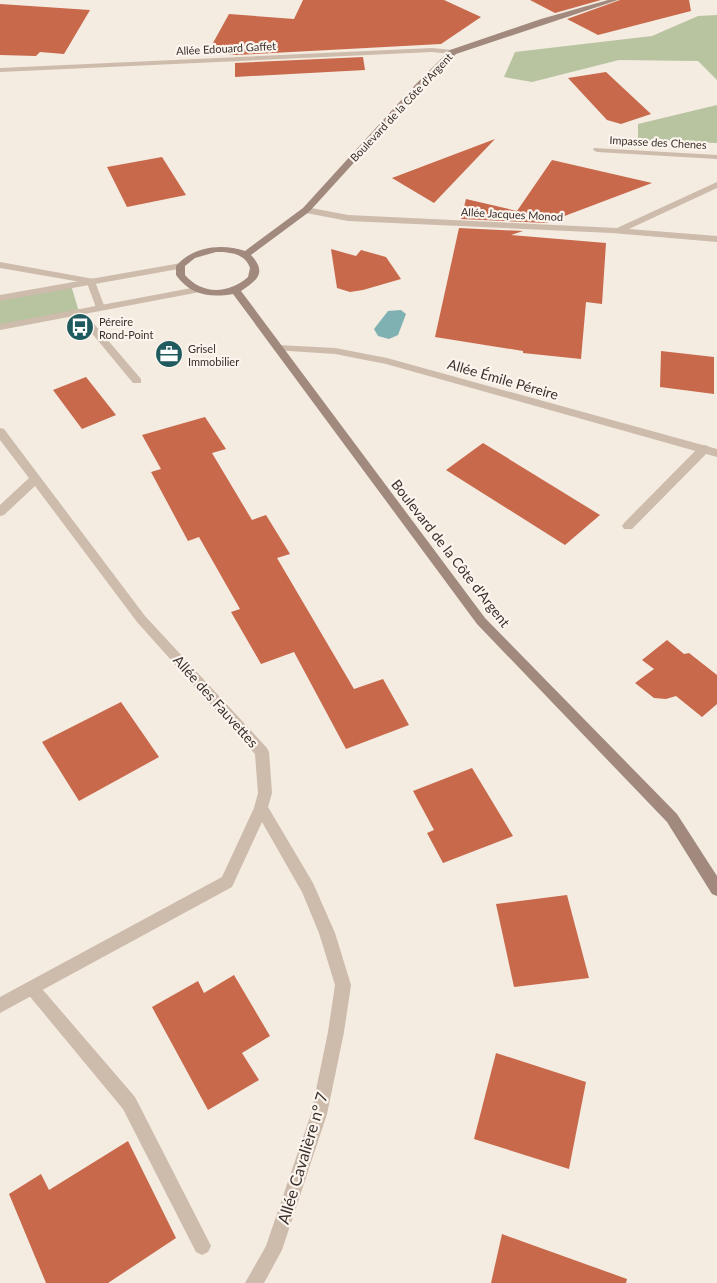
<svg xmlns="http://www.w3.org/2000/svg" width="717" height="1283" font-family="Lato,sans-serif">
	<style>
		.green { fill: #b8c4a0 }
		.water { fill: #7fb0b2 }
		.building { fill: #c8694b }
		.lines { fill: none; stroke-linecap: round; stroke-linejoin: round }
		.service { fill: #cdbbac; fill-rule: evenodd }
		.minor { fill: #cdbbac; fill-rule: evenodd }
		.tertiary { fill: #cdbbac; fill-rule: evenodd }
		.secondary { fill: #a18a7d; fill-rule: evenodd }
		.labels { text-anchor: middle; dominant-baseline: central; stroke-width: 4.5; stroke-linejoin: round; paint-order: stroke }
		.far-street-label { font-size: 11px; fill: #3b302b; stroke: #fbf5ee }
		.far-poi-label { font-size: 11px; fill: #3b302b; stroke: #fbf5ee; text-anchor: start }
		.street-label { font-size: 14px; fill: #3b302b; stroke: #fbf5ee }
		.near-street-label { font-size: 16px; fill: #3b302b; stroke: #fbf5ee }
	</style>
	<rect width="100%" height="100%" fill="#f4ebe1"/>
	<g class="green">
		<path d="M717 15V80L698 61 619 60 532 82 504 77 515 52 652 36 698 16Z"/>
		<path d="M717 105V143L638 140V124Z"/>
		<path d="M71 285 79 312 0 327V298Z"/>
	</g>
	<path class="water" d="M401 310 406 314 398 335 389 339 378 336 374 329 388 311Z"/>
	<g class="building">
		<path d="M303 0H444L481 17 441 44 235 55 208 52 229 14 294 19Z"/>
		<path d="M530 0H601L555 13Z"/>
		<path d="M620 0H689L691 11 598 35 567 19Z"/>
		<path d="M0 4 90 10 64 54 40 52 36 56 0 55Z"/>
		<path d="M363 57 365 70 235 77V63Z"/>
		<path d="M606 72 651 114 621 124 607 120 568 78Z"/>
		<path d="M495 139 434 203 392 178Z"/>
		<path d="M162 157 186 195 127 207 107 167Z"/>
		<path d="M552 160 652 183 546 223 461 219 466 199 517 211Z"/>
		<path d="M459 228 523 231 511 235 606 243 602 304 586 302 581 359 523 353V351L435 337Z"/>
		<path d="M331 249 356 256 361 250 386 257 401 279 363 290 350 292 337 288Z"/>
		<path d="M661 351 714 357V394L660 387Z"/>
		<path d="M86 377 116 415 82 429 53 390Z"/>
		<path d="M205 417 226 449 212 453 252 520 266 515 290 554 277 558 354 689 383 679 409 725 346 749 294 652 261 664 231 612 240 609 199 537 188 541 151 472 161 469 142 435Z"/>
		<path d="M483 443 600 515 565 545 446 470Z"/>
		<path d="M667 640 684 654 689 653 717 675V704L702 717 676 696 666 699 654 698 635 683 654 669 642 660Z"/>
		<path d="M121 702 159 757 79 801 42 742Z"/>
		<path d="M472 768 513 836 443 863 427 833 434 830 413 791Z"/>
		<path d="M567 895 589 978 514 987 496 904Z"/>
		<path d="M234 975 270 1036 242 1053 259 1080 208 1110 152 1007 198 981 204 993Z"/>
		<path d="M496 1053 586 1082 569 1169 474 1139Z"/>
		<path d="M128 1141 176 1238 108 1283H46L9 1194 41 1174 49 1190Z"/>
		<path d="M502 1234 627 1279 626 1283H491Z"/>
	</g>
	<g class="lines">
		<g class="service">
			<path d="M79 309 82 310 141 379V383H133L76 314V310Z"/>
			<path d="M704 445 708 446 709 449 708 452 632 529H624L622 526 624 523 700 446Z"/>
			<path d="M32 981 37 983 135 1097 208 1240 211 1246 208 1252 202 1255 196 1252 123 1109 27 993 24 988 27 983Z"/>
		</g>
		<g class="minor">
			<path d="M432 48 453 50 457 52 453 54 432 52 0 72V68Z"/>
			<path d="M594 148 717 155V159L597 152 593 150Z"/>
			<path d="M717 182V188L629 229 717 236V242L612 233 348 221 306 213 302 210 306 207 348 215 617 228Z"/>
			<path d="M0 262 94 279 105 308 103 310H97L87 283 0 268Z"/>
			<path d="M278 345 335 348 387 358 717 449V457L386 364 335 354 274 350 273 348Z"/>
			<path d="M0 428 4 429 145 616 267 748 269 752 272 793 268 807 313 883 335 933 351 985 344 1032 327 1114 282 1250 264 1283H245L266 1246 311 1114 328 1032 335 985 319 933 302 892 262 822 232 887 0 1013V997L222 877 254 808 258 793 255 754 137 622 35 486 4 515 0 516V505L29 478 0 440Z"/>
		</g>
		<g class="tertiary">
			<path d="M181 263 184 264V268L0 301V295Z"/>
			<path d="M197 287 202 290 200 292 0 330V324Z"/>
		</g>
		<path class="secondary" d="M608 0H618L456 54 421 89 309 212 251 255C268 273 256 281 241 291L485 618 677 814 717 876V896L712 894 667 822 477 624 233 294C210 298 190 295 176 275V266C193 246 222 243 245 251L303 208 415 85 450 50 541 19ZM216 252C229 252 245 253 250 268L248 277C229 294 202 295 185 275V266L195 258Z"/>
	</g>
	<defs>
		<g id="bus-disc" transform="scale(1.4375)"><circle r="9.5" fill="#1f5a5e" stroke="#fbf5ee"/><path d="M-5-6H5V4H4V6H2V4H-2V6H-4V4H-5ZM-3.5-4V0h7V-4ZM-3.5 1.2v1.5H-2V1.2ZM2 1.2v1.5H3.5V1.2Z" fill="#fff"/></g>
		<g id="office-disc" transform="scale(1.4375)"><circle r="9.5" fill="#1f5a5e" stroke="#fbf5ee"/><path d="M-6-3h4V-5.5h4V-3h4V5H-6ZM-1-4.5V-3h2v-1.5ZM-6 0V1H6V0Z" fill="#fff"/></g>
	</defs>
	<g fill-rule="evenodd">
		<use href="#bus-disc" x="80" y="327"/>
		<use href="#office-disc" x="169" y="354"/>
	</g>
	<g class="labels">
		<g class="far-street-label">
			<text transform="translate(226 48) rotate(-3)">Allée Edouard Gaffet</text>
			<text transform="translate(401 107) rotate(-47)">Boulevard de la Côte d'Argent</text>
			<text transform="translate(658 142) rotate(3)">Impasse des Chenes</text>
			<text transform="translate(512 214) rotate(3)">Allée Jacques Monod</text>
		</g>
		<g class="far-poi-label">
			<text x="99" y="321">Péreire<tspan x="99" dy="13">Rond-Point</tspan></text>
			<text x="188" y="348">Grisel<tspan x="188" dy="13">Immobilier</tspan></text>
		</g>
		<g class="street-label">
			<text transform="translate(503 379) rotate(16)">Allée Émile Péreire</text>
			<text transform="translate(451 553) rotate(52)">Boulevard de la Côte d'Argent</text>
			<text transform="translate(216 701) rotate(48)">Allée des Fauvettes</text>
		</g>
		<g class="near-street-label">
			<text transform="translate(302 1158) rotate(-73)">Allée Cavalière n° 7</text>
		</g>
	</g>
</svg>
